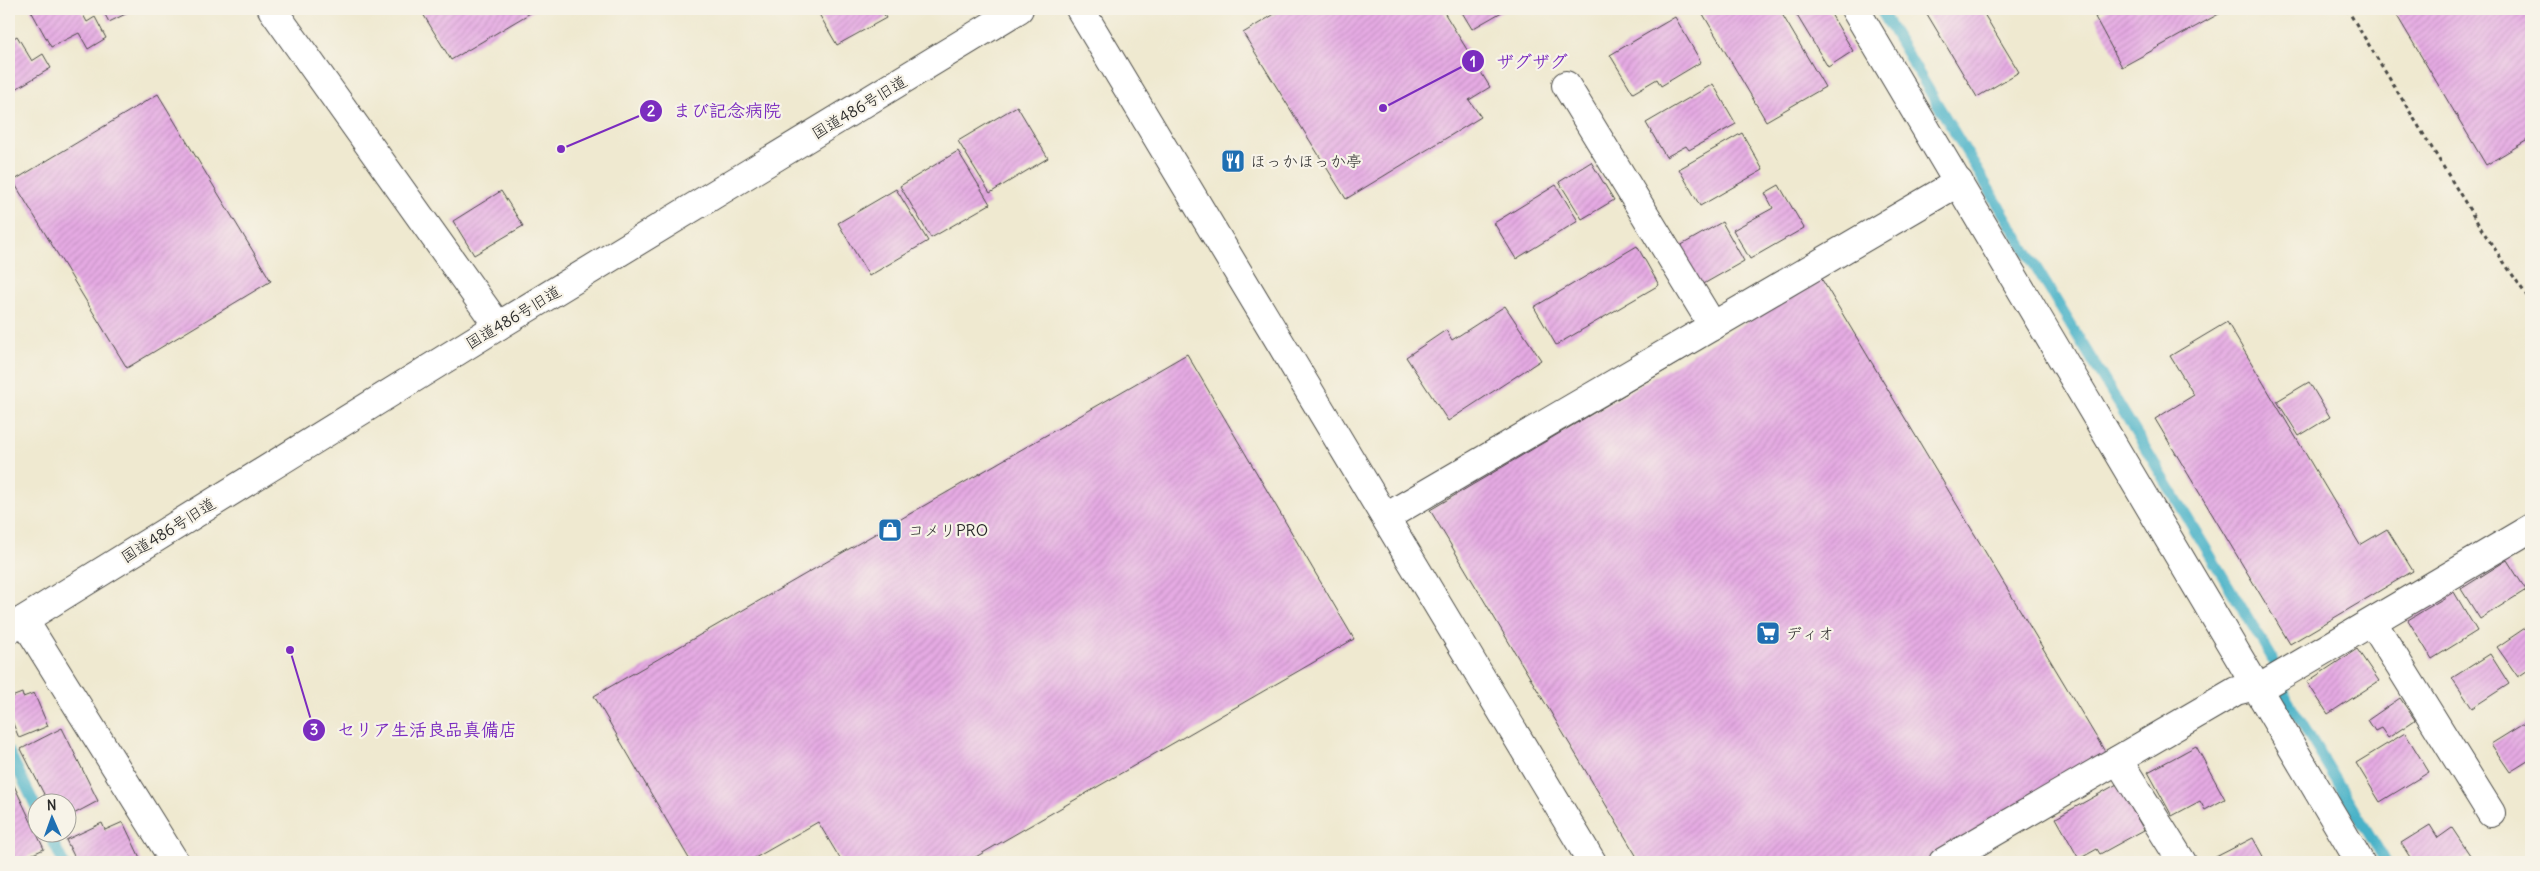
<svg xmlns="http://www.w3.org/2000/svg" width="2540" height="871" font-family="Delius,'Klee One',sans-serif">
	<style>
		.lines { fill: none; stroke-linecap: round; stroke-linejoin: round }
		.stream { stroke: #4ab2c8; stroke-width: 11 }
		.building { fill: url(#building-hatch) }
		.street-casing { stroke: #484844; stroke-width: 30 }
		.secondary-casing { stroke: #484844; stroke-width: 30 }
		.path { stroke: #484844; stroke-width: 3; stroke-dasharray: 4 4; stroke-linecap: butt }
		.street { stroke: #fff; stroke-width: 28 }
		.secondary { stroke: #fff; stroke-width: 28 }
		.labels { text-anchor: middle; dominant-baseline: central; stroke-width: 4.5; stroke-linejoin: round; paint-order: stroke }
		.street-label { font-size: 16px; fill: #2b2b2b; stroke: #f7f3e8 }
		.poi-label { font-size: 16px; fill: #2b2b2b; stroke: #f7f3e8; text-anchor: start }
		.leader { fill: none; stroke: #7b2cbf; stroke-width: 2 }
		.callout-dot { fill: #7b2cbf; stroke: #f7f3e8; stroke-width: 2 }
		.mark-label { font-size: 15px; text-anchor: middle; font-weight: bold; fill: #fff }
		.callout-label { font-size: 18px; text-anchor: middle; font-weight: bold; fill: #7b2cbf; stroke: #f7f3e8; stroke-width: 4.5; stroke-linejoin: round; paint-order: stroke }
	</style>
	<defs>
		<pattern id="building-hatch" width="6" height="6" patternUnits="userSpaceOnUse" patternTransform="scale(1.25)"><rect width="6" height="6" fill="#e5aae3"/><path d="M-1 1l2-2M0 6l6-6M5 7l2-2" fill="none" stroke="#c592c3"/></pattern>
	</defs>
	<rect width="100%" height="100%" fill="#f7f3e8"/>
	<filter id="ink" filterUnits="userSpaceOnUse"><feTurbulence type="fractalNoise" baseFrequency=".02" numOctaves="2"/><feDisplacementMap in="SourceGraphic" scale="10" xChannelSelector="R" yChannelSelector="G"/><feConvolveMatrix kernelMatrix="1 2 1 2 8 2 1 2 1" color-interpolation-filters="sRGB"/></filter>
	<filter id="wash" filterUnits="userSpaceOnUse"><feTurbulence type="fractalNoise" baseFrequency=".0096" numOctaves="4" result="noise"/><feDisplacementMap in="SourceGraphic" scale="20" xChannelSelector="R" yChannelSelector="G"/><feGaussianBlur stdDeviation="1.12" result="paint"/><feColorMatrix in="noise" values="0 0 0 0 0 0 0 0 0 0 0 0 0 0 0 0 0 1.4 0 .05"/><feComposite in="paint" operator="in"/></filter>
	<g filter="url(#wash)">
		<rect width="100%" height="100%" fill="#efe9d0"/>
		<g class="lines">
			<g class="stream">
				<path d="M1880 9 2271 656 2287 699 2386 862"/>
				<path d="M9 752 38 811"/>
				<path d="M49 834 63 862"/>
			</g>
		</g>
		<g id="blocks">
			<g class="building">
				<path d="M30 9H80L87 22 95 17 106 38 88 49 79 33 51 47Z"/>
				<path d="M102 9H136L109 22Z"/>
				<path d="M420 9H537L451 60Z"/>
				<path d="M816 9H881L886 18 837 45Z"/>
				<path d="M1283 9H1442L1490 87 1469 100 1481 117 1346 199 1243 33Z"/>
				<path d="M1460 9H1507L1472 29Z"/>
				<path d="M1700 9H1779L1825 87 1766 121Z"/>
				<path d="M1793 9H1828L1853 51 1828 67Z"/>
				<path d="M1924 9H1981L2019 72 1977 97Z"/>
				<path d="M2110 9H2228L2122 67 2095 17Z"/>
				<path d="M2393 9H2531V138L2486 165Z"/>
				<path d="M1675 17 1701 62 1661 86 1657 79 1633 93 1610 55Z"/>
				<path d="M17 36 32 61 43 54 51 68 9 93V41Z"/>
				<path d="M1713 84 1736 124 1689 150 1686 146 1666 157 1646 123Z"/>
				<path d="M158 94 271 281 127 368 13 181Z"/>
				<path d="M1017 106 1048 158 990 193 958 141Z"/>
				<path d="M1742 133 1763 170 1700 206 1679 169Z"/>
				<path d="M958 151 990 204 931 238 900 186Z"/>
				<path d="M1591 162 1614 200 1582 219 1559 182Z"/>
				<path d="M1556 185 1578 221 1516 259 1494 223Z"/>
				<path d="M1779 185 1804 228 1750 259 1733 230 1773 208 1765 193Z"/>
				<path d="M896 189 928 241 869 276 838 223Z"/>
				<path d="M501 191 523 226 474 255 453 221Z"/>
				<path d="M1722 222 1744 261 1700 286 1678 247Z"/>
				<path d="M1637 246 1659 285 1556 345 1534 307Z"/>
				<path d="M1821 278 2107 755 1927 862H1640L1430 510Z"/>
				<path d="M1505 306 1541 360 1448 421 1406 357 1446 330 1452 340Z"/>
				<path d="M2227 322 2360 545 2387 529 2413 571 2290 644 2155 419 2194 395 2170 356Z"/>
				<path d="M1187 354 1354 639 967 862H842L818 822 748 862H691L594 696Z"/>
				<path d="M2309 382 2330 417 2299 436 2277 401Z"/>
				<path d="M2507 560 2526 590 2480 619 2461 589Z"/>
				<path d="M2454 592 2477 631 2432 659 2408 620Z"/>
				<path d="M2531 624V668L2518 677 2497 647Z"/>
				<path d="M2357 649 2379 681 2328 714 2307 682Z"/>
				<path d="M2490 654 2509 684 2472 708 2452 678Z"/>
				<path d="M22 693 23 697 34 693 48 726 19 738 9 714V698Z"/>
				<path d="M2400 698 2415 720 2388 738 2381 728 2375 731 2368 720Z"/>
				<path d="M2528 721 2531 725V759L2510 772 2491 744Z"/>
				<path d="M62 728 98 801 68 817V804H49L21 749Z"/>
				<path d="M2405 733 2429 772 2380 802 2356 763Z"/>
				<path d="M2196 746 2225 799 2205 810 2200 801 2172 816 2148 772Z"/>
				<path d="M9 775 44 849 15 862H9Z"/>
				<path d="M2117 784 2144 830 2100 854 2097 849 2079 859 2056 818Z"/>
				<path d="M123 822 142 862H77L66 840 102 823 105 830Z"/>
				<path d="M2430 825 2438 838 2452 828 2470 855 2460 862H2413L2401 843Z"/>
				<path d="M2253 838 2266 862H2206Z"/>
			</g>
		</g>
	</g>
	<g filter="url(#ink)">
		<use href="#blocks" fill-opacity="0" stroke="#484844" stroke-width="1"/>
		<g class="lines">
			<g class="street-casing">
				<g id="street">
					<path d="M272 9 498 326"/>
					<path d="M1855 9 2360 862"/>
					<path d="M1566 85 1713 326"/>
					<path d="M1386 517 1959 182"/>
					<path d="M24 620 175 862"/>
					<path d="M2373 623 2491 813"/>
					<path d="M2118 760 2182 862"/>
					<path d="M1943 862 2236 691 2268 683 2531 528"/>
				</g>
			</g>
			<g class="secondary-casing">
				<g id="secondary">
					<path d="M1080 9 1592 862"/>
					<path d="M9 629 498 326 1019 9"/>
				</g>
			</g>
			<path class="path" d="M2347 9 2482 230 2531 302"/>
			<use href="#street" class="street"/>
			<use href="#secondary" class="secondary"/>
		</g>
	</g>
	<defs>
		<g id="restaurant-square" transform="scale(1.25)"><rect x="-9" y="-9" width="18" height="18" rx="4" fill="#1f6fb2" stroke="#f7f3e8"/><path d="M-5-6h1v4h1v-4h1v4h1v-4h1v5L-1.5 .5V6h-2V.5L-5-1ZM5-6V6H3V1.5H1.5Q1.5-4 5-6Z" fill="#fff"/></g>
		<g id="shop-square" transform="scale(1.25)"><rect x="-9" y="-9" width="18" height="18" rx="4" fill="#1f6fb2" stroke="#f7f3e8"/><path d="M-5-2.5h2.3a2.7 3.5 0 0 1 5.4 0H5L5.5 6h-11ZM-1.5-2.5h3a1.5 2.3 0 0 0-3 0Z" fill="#fff"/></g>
		<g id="supermarket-square" transform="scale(1.25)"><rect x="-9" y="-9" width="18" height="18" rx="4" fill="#1f6fb2" stroke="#f7f3e8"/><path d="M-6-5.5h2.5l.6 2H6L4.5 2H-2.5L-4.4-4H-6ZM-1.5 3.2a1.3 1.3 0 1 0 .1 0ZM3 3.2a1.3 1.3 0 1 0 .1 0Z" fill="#fff"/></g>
	</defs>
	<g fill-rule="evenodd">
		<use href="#restaurant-square" x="1233" y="161"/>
		<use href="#shop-square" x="890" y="530"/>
		<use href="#supermarket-square" x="1768" y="633"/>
	</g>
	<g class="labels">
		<g class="street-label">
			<text transform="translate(859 107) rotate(-31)">国道486号旧道</text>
			<text transform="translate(513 317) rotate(-31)">国道486号旧道</text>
			<text transform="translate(168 530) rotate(-32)">国道486号旧道</text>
		</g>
		<g class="poi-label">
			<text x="1250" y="161">ほっかほっか亭</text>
			<text x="908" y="530">コメリPRO</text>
			<text x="1786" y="633">ディオ</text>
		</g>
	</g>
	<path class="leader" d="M1383 108L1473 61M561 149L651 111M290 650L314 730"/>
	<g class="callout-dot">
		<circle cx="1383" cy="108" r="5"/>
		<circle cx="561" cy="149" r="5"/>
		<circle cx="290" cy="650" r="5"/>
		<circle cx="1473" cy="61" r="12"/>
		<circle cx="651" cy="111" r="12"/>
		<circle cx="314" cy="730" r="12"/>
	</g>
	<g class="mark-label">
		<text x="1473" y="67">1</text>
		<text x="651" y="116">2</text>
		<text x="314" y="735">3</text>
	</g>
	<g class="callout-label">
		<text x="1532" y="68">ザグザグ</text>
		<text x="727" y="117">まび記念病院</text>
		<text x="427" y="736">セリア生活良品真備店</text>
	</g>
	<rect width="2540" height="871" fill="none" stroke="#f7f3e8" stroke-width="30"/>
	<g transform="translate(52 818) rotate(358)"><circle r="24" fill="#f7f3e8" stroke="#a5a39c"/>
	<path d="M0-4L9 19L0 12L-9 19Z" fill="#1f6fb2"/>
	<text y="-8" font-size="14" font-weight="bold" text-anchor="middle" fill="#2b2b2b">N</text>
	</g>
</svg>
